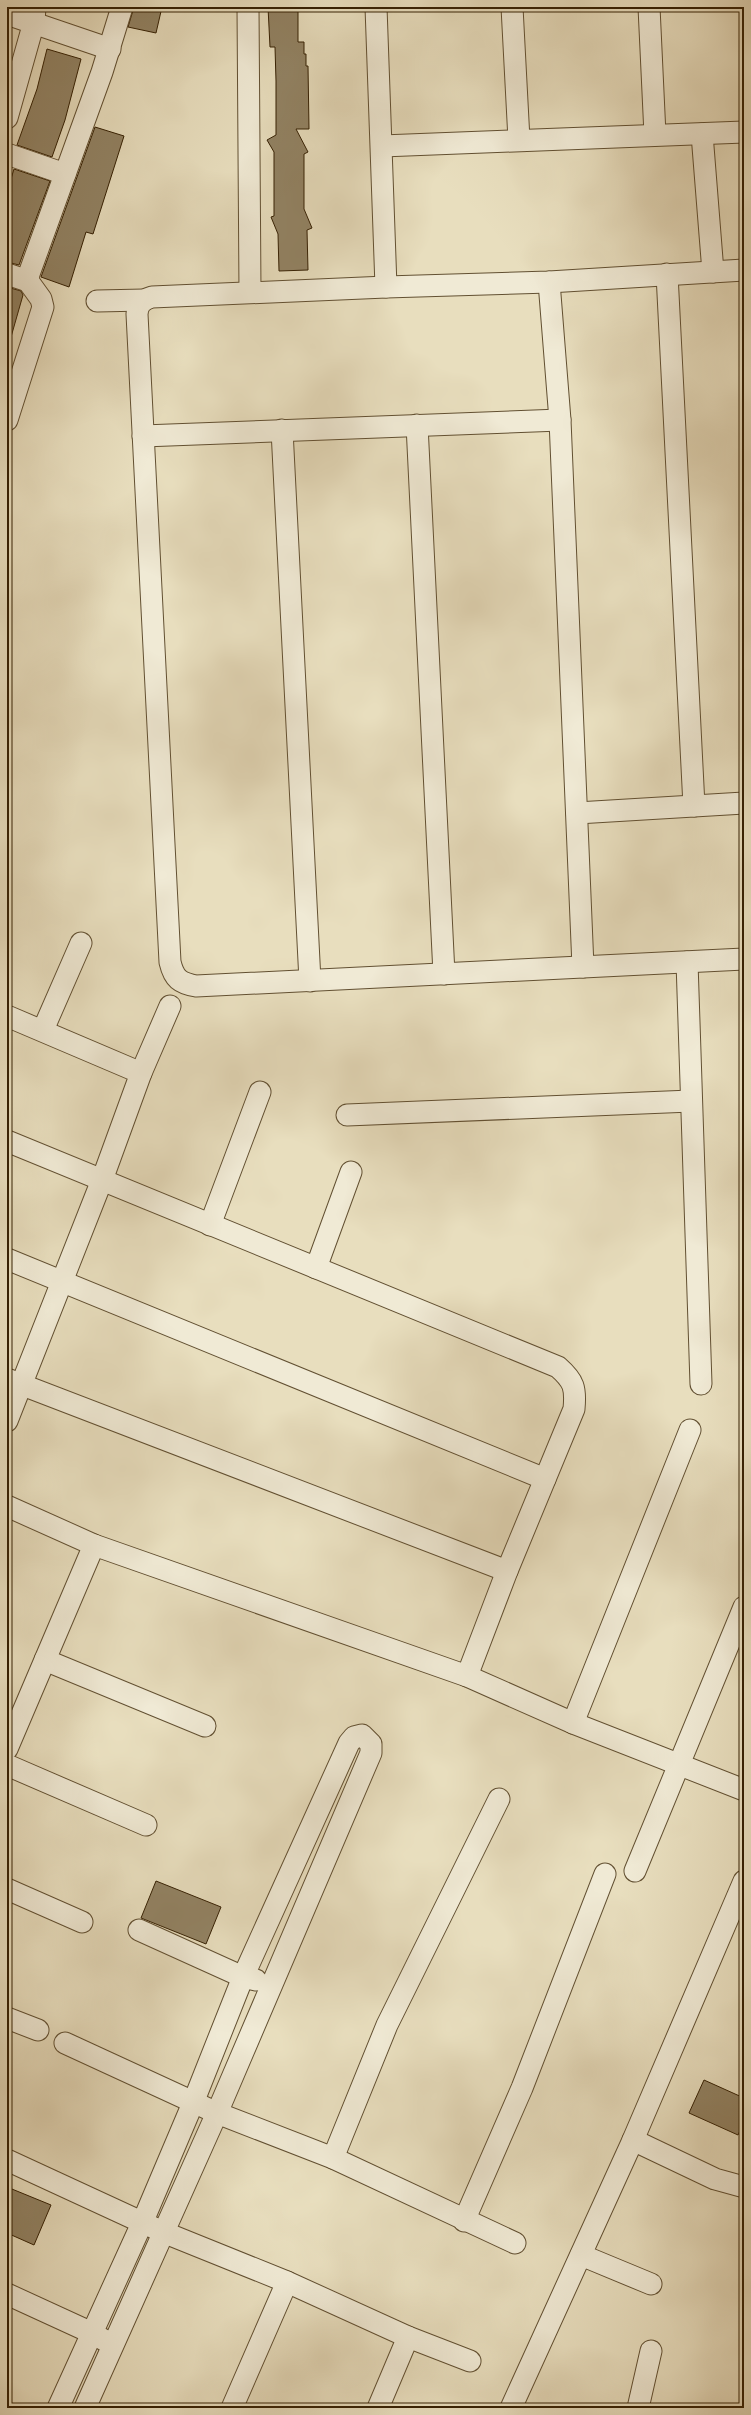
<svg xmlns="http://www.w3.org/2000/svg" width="751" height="2415" font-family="'Gentium Book Plus',serif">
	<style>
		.building { fill: #928364; stroke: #352003 }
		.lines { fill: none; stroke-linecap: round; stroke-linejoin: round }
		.street-casing { stroke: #625032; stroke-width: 23 }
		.street { stroke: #f0ead5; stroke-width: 21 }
	</style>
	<rect width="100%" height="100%" fill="#e8debe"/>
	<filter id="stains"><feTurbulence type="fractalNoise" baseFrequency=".005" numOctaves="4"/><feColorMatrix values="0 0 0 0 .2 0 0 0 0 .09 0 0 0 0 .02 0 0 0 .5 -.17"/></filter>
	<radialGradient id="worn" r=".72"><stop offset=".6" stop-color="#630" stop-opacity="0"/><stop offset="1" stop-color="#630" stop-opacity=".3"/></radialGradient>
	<g class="building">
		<path d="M134 7H162L156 33 128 27Z"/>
		<path d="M268 7H298V42H304V54H306V66H308L309 129H296L308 152 304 154V209L312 228 307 230 308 270 279 271 278 234 271 217 274 216V152L267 140 276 135V81L275 47H270Z"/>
		<path d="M47 49 81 59 65 120 52 157 17 145 37 89Z"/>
		<path d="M95 127 124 136 93 234 86 232 69 287 41 277Z"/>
		<path d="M14 169 50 181 19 265 7 262V192Z"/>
		<path d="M7 287 21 291 23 295 11 337 7 336Z"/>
		<path d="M156 1881 221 1907 206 1944 141 1918Z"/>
		<path d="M704 2080 744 2098V2122L738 2135 689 2113Z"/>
		<path d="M7 2187 51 2205 34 2245 7 2233Z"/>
	</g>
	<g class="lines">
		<g class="street-casing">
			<g id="street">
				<path d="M248 7 250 292"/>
				<path d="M376 7 386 287"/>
				<path d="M512 7 519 140"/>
				<path d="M649 7 655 135"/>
				<path d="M7 14 110 49"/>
				<path d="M7 118 34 22 35 7"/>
				<path d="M702 134 713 272"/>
				<path d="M382 146 744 132"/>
				<path d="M7 154 65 174"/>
				<path d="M744 270 549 282 386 287 152 297C142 300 138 304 137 314L170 962C174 979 180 983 196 986L744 959"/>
				<path d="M7 274 28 281"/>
				<path d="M667 274 694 806"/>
				<path d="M549 282 560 420 583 967"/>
				<path d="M97 301 144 300"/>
				<path d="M7 420 43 307 41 299 28 281 29 274 102 72 122 7"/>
				<path d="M417 425 444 974"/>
				<path d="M282 430 310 981"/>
				<path d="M143 436 560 420"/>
				<path d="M577 813 744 803"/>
				<path d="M687 962 701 1384"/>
				<path d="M7 1016 141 1073 102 1180 7 1421"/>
				<path d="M43 1030 81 943"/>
				<path d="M141 1073 170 1006"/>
				<path d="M347 1115 691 1101"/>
				<path d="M7 1141 558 1367C574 1381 576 1388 574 1409L507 1571 467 1676"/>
				<path d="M210 1225 260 1092"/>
				<path d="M7 1259 545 1479"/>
				<path d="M316 1268 351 1172"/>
				<path d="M7 1379 507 1571"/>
				<path d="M7 1506 94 1545 467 1676 573 1723 744 1790"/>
				<path d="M45 1660 205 1726"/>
				<path d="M573 1723 690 1430"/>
				<path d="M7 1749 94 1545"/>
				<path d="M7 1765 146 1825"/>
				<path d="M635 1871 744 1607"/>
				<path d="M7 1889 82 1922"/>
				<path d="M139 1930 243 1977 256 1980"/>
				<path d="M7 2018 38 2030"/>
				<path d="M65 2043 217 2113 333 2158 515 2243"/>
				<path d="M633 2140 715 2179 744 2187"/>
				<path d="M333 2158 387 2025 499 1799"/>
				<path d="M7 2160 163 2232 287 2282 408 2337 470 2361"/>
				<path d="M464 2221 522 2088 605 1874"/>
				<path d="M581 2255 651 2284"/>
				<path d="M7 2294 92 2333 104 2340"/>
				<path d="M58 2408 143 2221 193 2103 243 1977 349 1743 354 1737 362 1735 371 1744V1753L217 2113 85 2408"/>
				<path d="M232 2408 287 2282"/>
				<path d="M378 2408 408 2337"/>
				<path d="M511 2408 633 2140 744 1881"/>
				<path d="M638 2408 651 2351"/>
			</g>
		</g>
		<use href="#street" class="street"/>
	</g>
	<rect width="751" height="2415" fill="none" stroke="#e8debe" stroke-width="24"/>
	<rect x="8" y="8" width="735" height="2399" fill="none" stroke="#352003" stroke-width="2"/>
	<rect x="12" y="12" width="727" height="2391" fill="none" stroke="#352003"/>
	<rect width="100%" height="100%" filter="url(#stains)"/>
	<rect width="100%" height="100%" fill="url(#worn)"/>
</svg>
